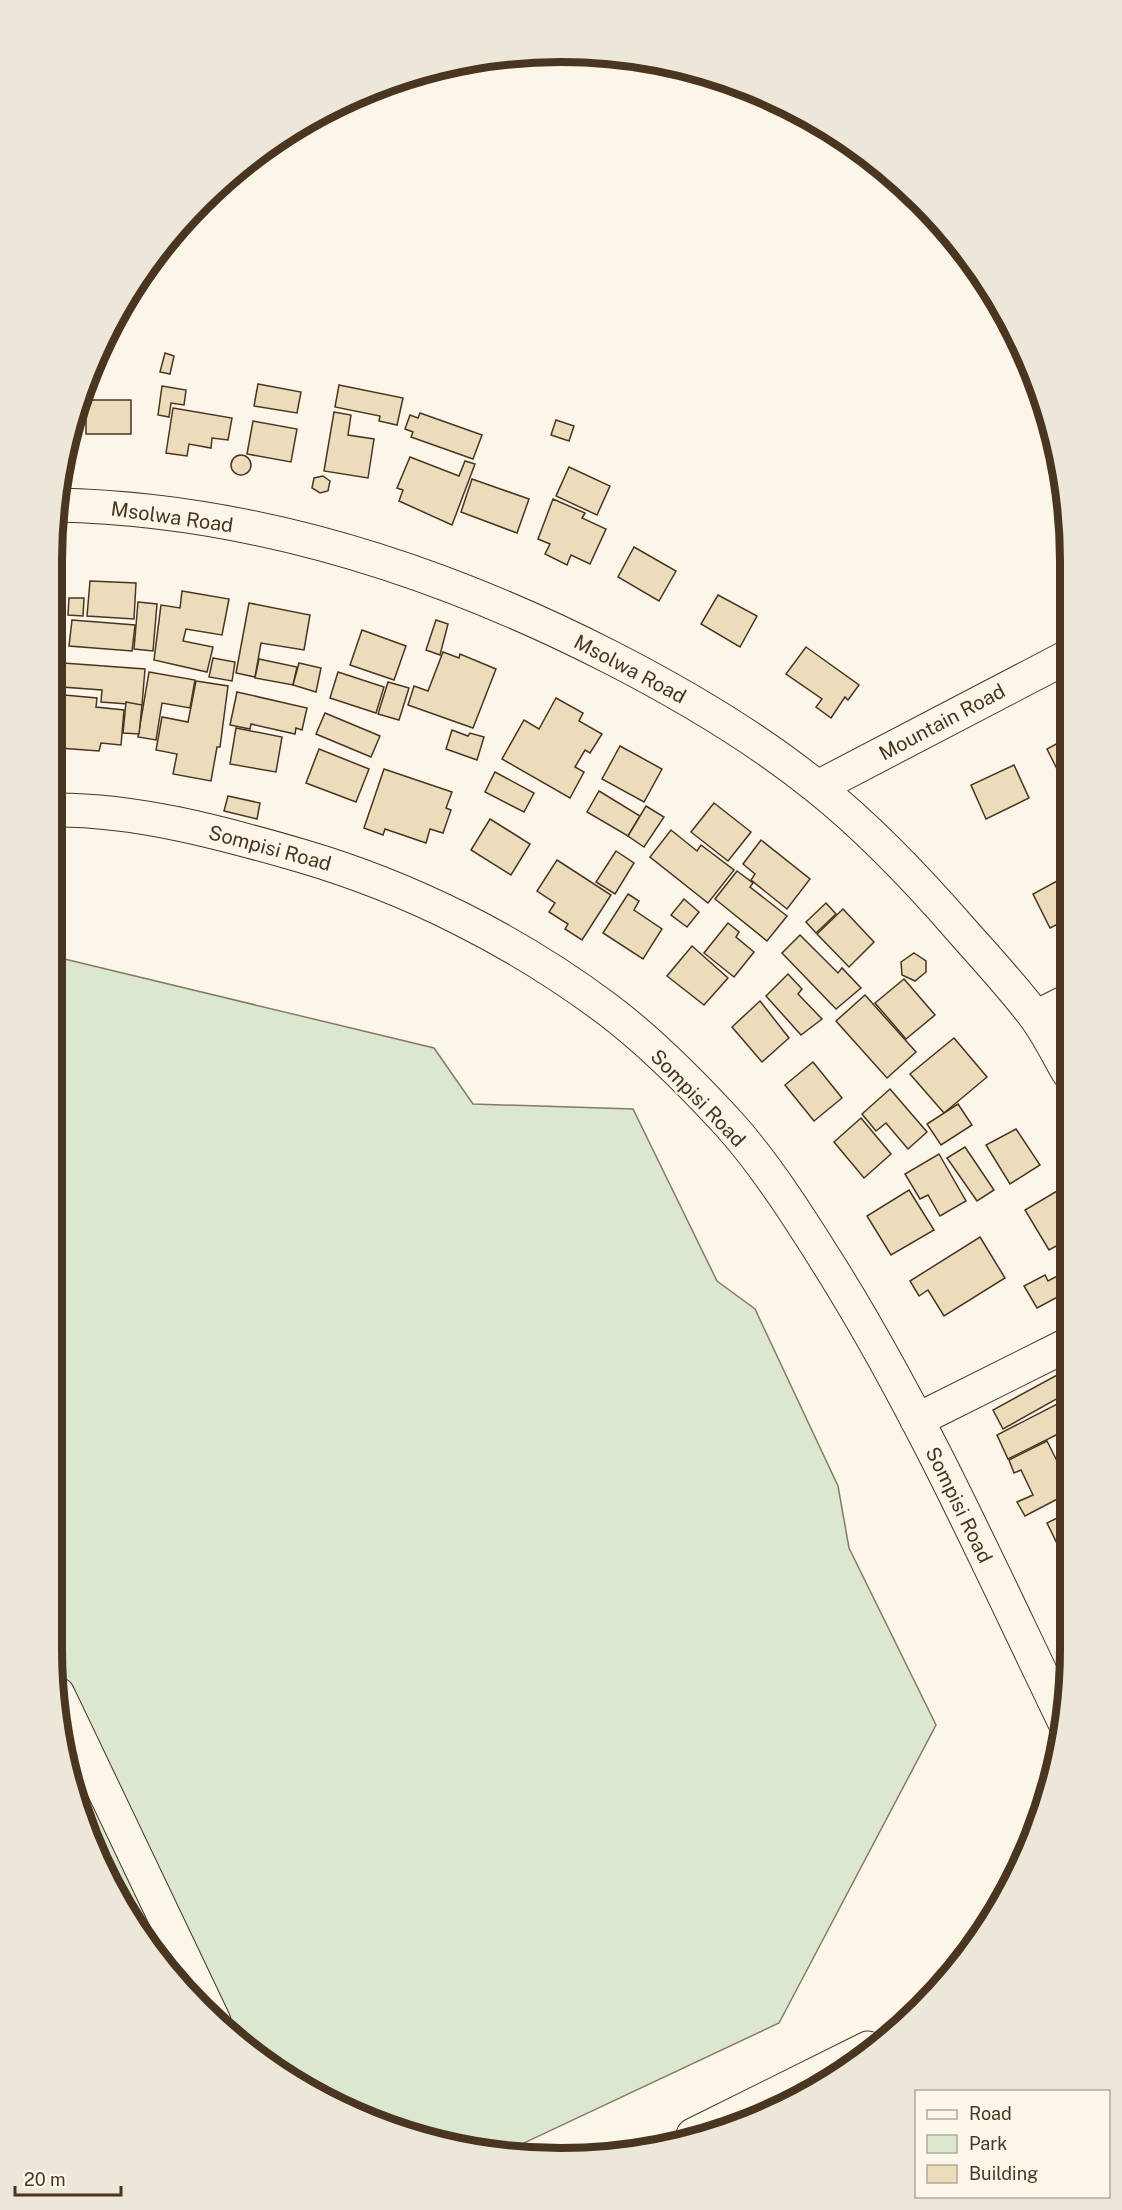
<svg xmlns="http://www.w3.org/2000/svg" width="1122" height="2210" font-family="'Public Sans',sans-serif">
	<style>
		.green { fill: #dce7d0; stroke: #887966; stroke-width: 1.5 }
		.building { fill: #ecdcbc; stroke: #4a3520; stroke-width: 1.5 }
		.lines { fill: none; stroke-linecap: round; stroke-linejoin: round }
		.minor-casing { stroke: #4a3520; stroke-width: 35 }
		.minor { stroke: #fbf6e9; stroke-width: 33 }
		.labels { text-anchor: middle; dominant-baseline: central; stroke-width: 4.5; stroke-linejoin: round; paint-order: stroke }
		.street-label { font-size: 20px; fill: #4a3520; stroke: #fbf6e9 }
		.rim { fill: none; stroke: #4a3520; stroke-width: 8 }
	</style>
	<rect width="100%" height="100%" fill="#fbf6e9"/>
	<path class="green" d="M52 956 434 1048 473 1104 633 1109 717 1281 755 1309 838 1486 849 1548 936 1725 779 2023 507 2151 461 2149 306 2090 224 2032 157 1960 78 1813 51 1649Z"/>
	<g class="building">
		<path d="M165 353 174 356 170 374 160 372Z"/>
		<path d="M258 384 301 392 297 413 254 406Z"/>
		<path d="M339 385 403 398 397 425 379 421 380 416 335 407Z"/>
		<path d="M162 386 186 390 184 405 171 403 169 417 158 415Z"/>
		<rect x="86" y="400" width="45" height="34"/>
		<path d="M173 408 232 418 228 440 212 438 211 448 189 444 187 456 166 453Z"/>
		<path d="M334 412 351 415 348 435 374 439 368 478 324 471Z"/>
		<path d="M420 413 482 435 473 459 411 437 413 432 405 429 410 415 418 418Z"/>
		<path d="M556 420 574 426 569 441 551 435Z"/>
		<path d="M253 421 297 429 291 462 247 454Z"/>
		<circle cx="241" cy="465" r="10"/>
		<path d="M410 457 459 476 465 461 475 464 452 525 399 501 403 490 397 488Z"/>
		<path d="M569 467 610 486 597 515 556 496Z"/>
		<path d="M323 476 330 481 328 491 320 493 312 488 314 478Z"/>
		<path d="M472 479 529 499 517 533 461 512Z"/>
		<path d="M553 499 585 513 582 518 606 529 590 564 571 555 567 565 545 554 550 544 538 539Z"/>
		<path d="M634 547 676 571 659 601 618 577Z"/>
		<path d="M90 581 136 583 134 619 87 616Z"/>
		<path d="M182 591 229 599 222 635 186 629 183 641 213 647 207 672 154 660 161 605 180 608Z"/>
		<path d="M718 595 757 616 740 647 701 624Z"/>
		<path d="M69 598H84L83 616 68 615Z"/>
		<path d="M138 602 157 604 153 651 134 649Z"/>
		<path d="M249 603 310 615 304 650 261 643 255 677 236 673Z"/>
		<path d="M72 620 135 625 132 651 69 646Z"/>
		<path d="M436 620 448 624 440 655 426 650Z"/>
		<path d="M362 630 406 646 394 680 350 665Z"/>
		<path d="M806 647 859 685 848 700 845 697 831 718 816 707 822 699 786 674Z"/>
		<path d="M443 652 459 658 460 654 496 669 473 728 408 705 414 686 428 691Z"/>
		<path d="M213 658 235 662 232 681 209 677Z"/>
		<path d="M259 659 297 667 293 685 255 678Z"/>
		<path d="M63 663 145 669 142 705 101 702 102 690 62 687Z"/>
		<path d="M299 663 321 668 316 692 293 685Z"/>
		<path d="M149 672 195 680 190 708 162 703 156 740 138 737Z"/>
		<path d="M338 672 384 687 376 713 330 698Z"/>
		<path d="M196 681 228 686 220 747H217L211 781 173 774 177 754 156 750 162 717 188 722Z"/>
		<path d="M388 682 409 688 399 720 378 714Z"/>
		<path d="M237 692 307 708 302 730 296 728 295 734 251 724 250 729 230 725Z"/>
		<path d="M64 695 97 698 96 707 124 710 121 745 101 743 99 751 59 748Z"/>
		<path d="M556 698 583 713 579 721 602 734 590 753 585 750 575 767 584 772 570 798 502 759 524 720 539 729Z"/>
		<path d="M126 702 142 705 139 734 123 733Z"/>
		<path d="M325 713 380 736 371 757 316 734Z"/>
		<path d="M236 728 282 737 276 772 230 764Z"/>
		<path d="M452 730 468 736 470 733 484 737 477 760 446 749Z"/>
		<path d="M1067 738V776L1062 779 1047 749Z"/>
		<path d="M620 746 662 769 644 802 602 779Z"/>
		<path d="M319 749 369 769 356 802 306 783Z"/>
		<path d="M1014 765 1029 798 986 819 971 785Z"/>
		<path d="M384 769 452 792 446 808 451 810 443 833 430 829 426 843 385 829 383 835 364 828Z"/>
		<path d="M495 772 534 793 524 812 485 792Z"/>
		<path d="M599 791 640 816 628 836 587 812Z"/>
		<path d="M228 796 260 803 257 819 224 811Z"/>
		<path d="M714 803 751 832 728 861 691 832Z"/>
		<path d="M646 806 664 817 644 847 628 836Z"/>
		<path d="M490 819 530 844 511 875 471 850Z"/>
		<path d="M671 830 697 851 701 845 734 870 708 903 650 857Z"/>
		<path d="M761 840 810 879 787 909 751 880 755 874 743 864Z"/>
		<path d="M616 851 634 863 615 894 596 882Z"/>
		<path d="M557 860 611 895 582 940 565 929 568 924 549 912 555 903 537 891Z"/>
		<path d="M737 871 753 883 750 887 787 916 767 941 715 899Z"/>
		<path d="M1068 875V919L1050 928 1033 894Z"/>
		<path d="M628 894 639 901 634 910 662 929 643 959 603 933Z"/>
		<path d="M684 899 699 912 687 927 671 915Z"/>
		<path d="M826 903 836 914 816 933 806 922Z"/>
		<path d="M843 909 874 942 849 967 817 934Z"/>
		<path d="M728 923 739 932 736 937 754 952 734 977 704 953Z"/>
		<path d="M800 935 838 973 842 968 861 988 836 1009 782 953Z"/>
		<path d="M692 946 728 978 704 1005 667 976Z"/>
		<path d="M914 953 926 961V972L915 981 902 975 901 962Z"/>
		<path d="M788 974 802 989 798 994 822 1019 801 1035 766 996Z"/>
		<path d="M904 979 935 1015 906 1039 875 1003Z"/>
		<path d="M865 995 916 1052 887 1078 836 1021Z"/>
		<path d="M760 1001 789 1038 762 1062 732 1027Z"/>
		<path d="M954 1038 987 1077 944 1113 910 1074Z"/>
		<path d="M813 1062 842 1098 814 1121 785 1085Z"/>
		<path d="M890 1089 927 1132 908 1149 886 1123 876 1131 862 1114Z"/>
		<path d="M958 1104 972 1125 941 1145 927 1124Z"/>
		<path d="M861 1118 891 1154 864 1178 834 1142Z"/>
		<path d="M1016 1129 1040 1165 1010 1184 986 1145Z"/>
		<path d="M965 1147 994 1190 977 1201 947 1158Z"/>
		<path d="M939 1154 966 1201 940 1216 928 1195 920 1199 905 1174Z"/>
		<path d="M909 1190 934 1230 891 1255 867 1216Z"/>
		<path d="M1057 1191 1069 1211V1239L1049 1250 1025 1210Z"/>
		<path d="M980 1237 1005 1278 944 1316 928 1290 919 1296 910 1281Z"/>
		<path d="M1069 1270V1291L1037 1308 1024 1286 1045 1275 1048 1281Z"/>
		<path d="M1059 1374 1069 1392 1003 1429 993 1410Z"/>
		<path d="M1065 1400 1069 1408V1441L1061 1445 1056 1435 1008 1459 997 1435Z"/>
		<path d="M1047 1441 1069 1485V1493L1025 1516 1017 1502 1033 1495 1021 1470 1014 1473 1009 1460Z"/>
		<path d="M1069 1512 1070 1565 1068 1566 1047 1523Z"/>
		<path d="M78 1791 89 1806 84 1809 88 1815 81 1819 75 1793Z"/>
		<path d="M160 1927 168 1958 157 1961 142 1932Z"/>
	</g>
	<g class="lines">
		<g class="minor-casing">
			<g id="minor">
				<path d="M56 505C251 509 440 570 612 658 684 695 754 736 817 787 871 830 918 880 963 932 987 959 1012 986 1034 1015 1047 1032 1057 1053 1068 1072"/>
				<path d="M818 787 1067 657"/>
				<path d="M52 810C135 809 223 833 302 856 411 888 516 941 607 1009 647 1039 695 1087 729 1124 767 1166 804 1225 834 1273 922 1415 991 1570 1064 1721"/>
				<path d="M1036 1017 1068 1001"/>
				<path d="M917 1420 1069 1344"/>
				<path d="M58 1694 214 2021"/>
				<path d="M693 2135 868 2048"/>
			</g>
		</g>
		<use href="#minor" class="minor"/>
	</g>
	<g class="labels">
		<g class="street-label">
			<text transform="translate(172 517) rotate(8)">Msolwa Road</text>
			<text transform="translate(630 669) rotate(28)">Msolwa Road</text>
			<text transform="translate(942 722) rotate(-28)">Mountain Road</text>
			<text transform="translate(270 848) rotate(15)">Sompisi Road</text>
			<text transform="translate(698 1098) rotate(46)">Sompisi Road</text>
			<text transform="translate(959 1505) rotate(64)">Sompisi Road</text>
		</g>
	</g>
	<path d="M0 0H1122V2210H0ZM561 62H561A499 499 0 0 1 1060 561V1649A499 499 0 0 1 561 2148H561A499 499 0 0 1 62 1649V561A499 499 0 0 1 561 62Z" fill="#ede7d9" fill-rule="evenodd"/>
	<path class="rim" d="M561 62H561A499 499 0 0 1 1060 561V1649A499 499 0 0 1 561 2148H561A499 499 0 0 1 62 1649V561A499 499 0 0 1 561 62Z"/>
	<rect x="915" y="2090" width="195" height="108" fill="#fbf6e9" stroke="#b4a999" stroke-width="1.5"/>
	<rect x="927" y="2110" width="30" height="9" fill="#fbf6e9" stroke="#b4a999" stroke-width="1.5"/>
	<text x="969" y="2120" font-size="18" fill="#4a3520">Road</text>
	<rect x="927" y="2135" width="30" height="18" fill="#dce7d0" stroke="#b4a999" stroke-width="1.5"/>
	<text x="969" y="2150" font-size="18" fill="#4a3520">Park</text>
	<rect x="927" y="2165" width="30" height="18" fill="#ecdcbc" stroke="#b4a999" stroke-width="1.5"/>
	<text x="969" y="2180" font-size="18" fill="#4a3520">Building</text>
	<path d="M15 2186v9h106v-9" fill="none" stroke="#4a3520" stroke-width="3"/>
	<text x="24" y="2186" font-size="18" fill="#4a3520" stroke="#fbf6e9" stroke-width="4.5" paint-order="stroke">20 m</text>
</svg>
